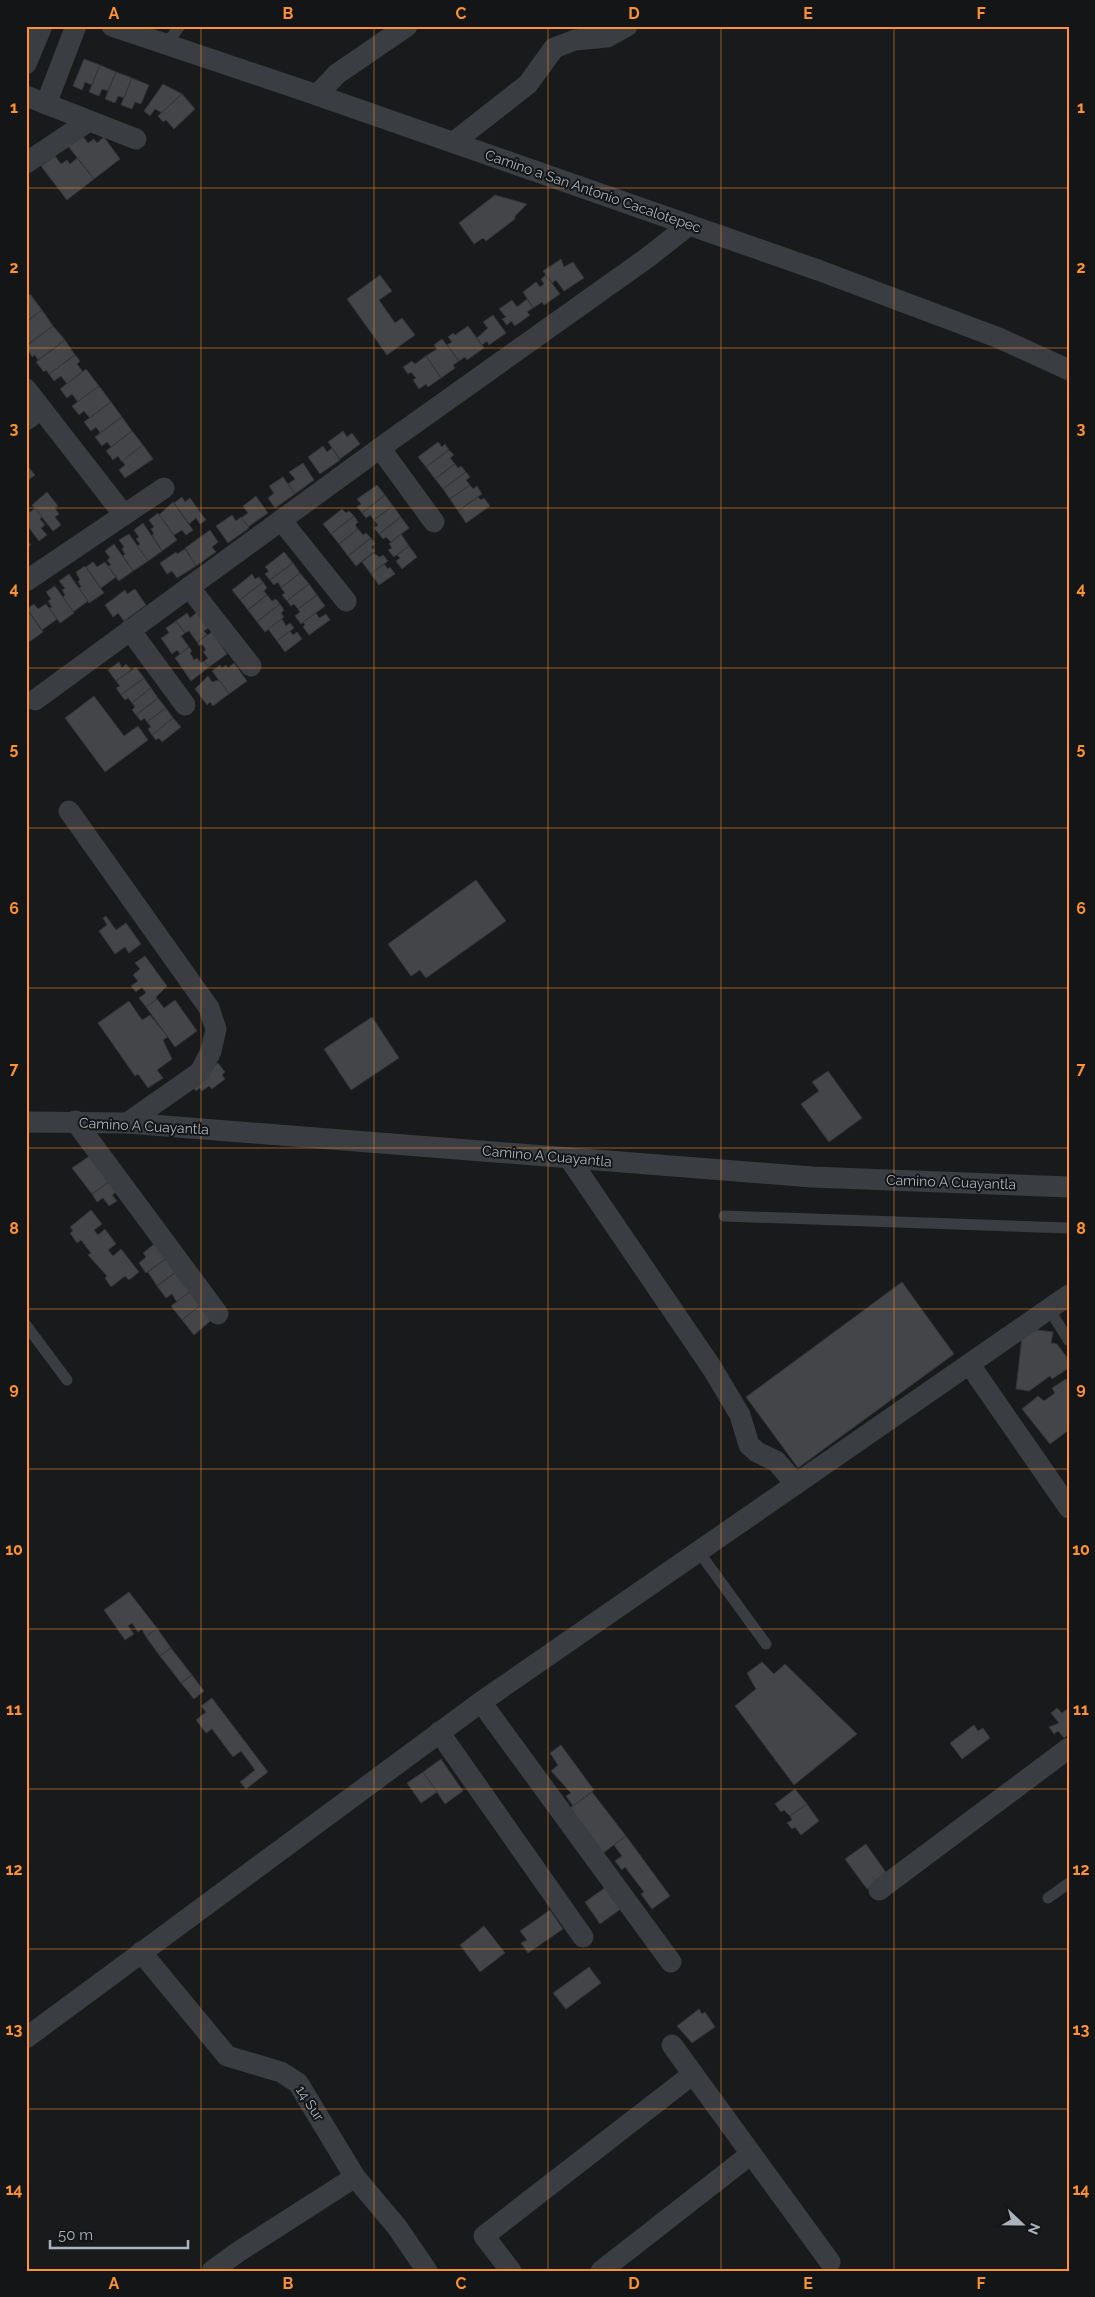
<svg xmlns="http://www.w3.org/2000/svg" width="1095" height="2297" font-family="Raleway,sans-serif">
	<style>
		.building { fill: #434549; stroke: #333438 }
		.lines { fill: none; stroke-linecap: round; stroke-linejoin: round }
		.lane { stroke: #3a3d41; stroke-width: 11 }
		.street { stroke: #3a3d41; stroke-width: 21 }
		.grid { fill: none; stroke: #fe9130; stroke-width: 1; stroke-opacity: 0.55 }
		.labels { text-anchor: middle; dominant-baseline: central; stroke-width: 4; stroke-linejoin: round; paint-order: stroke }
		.street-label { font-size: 14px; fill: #abb4bc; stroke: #141517 }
		.neatline { fill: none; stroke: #fe9130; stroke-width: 2 }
		.grid-label { font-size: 16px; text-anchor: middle; font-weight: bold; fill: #fe9130 }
	</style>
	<rect width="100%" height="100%" fill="#191a1c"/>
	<g class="building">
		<path d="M84 59 100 65 92 85 85 82 82 90 73 86Z"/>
		<path d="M100 65 116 72 108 91 102 89 99 96 89 92Z"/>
		<path d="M116 72 132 78 124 98 118 96 115 103 105 99Z"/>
		<path d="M132 78 149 85 141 104 135 102 132 109 121 105Z"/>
		<path d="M163 84 182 94 162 113 155 109 150 116 144 111Z"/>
		<path d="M182 94 195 109 174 129 166 120 163 122 158 116Z"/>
		<path d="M82 135 88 143 94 139 97 143 104 137 120 159 94 179 68 146Z"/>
		<path d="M55 156 61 164 67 160 70 164 77 158 94 179 67 200 41 166Z"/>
		<path d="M495 195 527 204 515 216V219L486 241 483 238 474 244 459 223Z"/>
		<path d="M561 259 564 267 573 262 584 278 564 291 556 280 552 283 543 271Z"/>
		<path d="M380 275 392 291 379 300 395 323 402 318 415 335 387 355 347 299Z"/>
		<path d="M546 275 560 294 544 305 542 302 533 308 523 292 536 282 540 287 544 284 541 279Z"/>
		<path d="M30 294 42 310 26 322V297Z"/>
		<path d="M527 299 533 308 527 312 530 315 515 326 511 321 507 325 502 319 506 317 499 309 512 300 517 307Z"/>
		<path d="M42 310 53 326 27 345 26 322Z"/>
		<path d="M493 315 506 333 489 345 487 341 482 345 477 338 488 328 483 322Z"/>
		<path d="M53 326 65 340 38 360 35 355 32 357 26 346Z"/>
		<path d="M468 326 484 348 467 360 465 357 459 361 447 345 452 342 448 337 453 333 455 335Z"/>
		<path d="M442 339 459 361 453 365 455 368 441 378 426 356 437 349 434 345Z"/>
		<path d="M65 340 75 355 49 374 46 370 44 372 36 362Z"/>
		<path d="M75 355 80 361 77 364 83 372 67 384 61 376 54 381 49 374Z"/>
		<path d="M426 356 441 378 428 387 426 384 419 389 413 380 416 378 411 372 408 374 403 367 412 361 415 364Z"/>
		<path d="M86 369 99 386 78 402 72 394 67 398 60 389Z"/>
		<path d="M99 386 111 402 90 418 84 411 79 415 72 406Z"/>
		<path d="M111 402 122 417 100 433 96 427 91 431 84 422Z"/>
		<path d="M122 417 132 431 111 447 107 442 102 446 95 437Z"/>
		<path d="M132 431 143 445 122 462 118 456 113 460 106 451Z"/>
		<path d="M343 431 347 437 352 433 360 444 340 459 328 442Z"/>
		<path d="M438 442 442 447 445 444 449 450 426 467 418 457Z"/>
		<path d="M143 445 153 459 125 478 119 470 125 465 122 461Z"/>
		<path d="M323 446 327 452 332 448 340 460 320 474 308 457Z"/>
		<path d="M449 450 454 455 450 458 455 464 435 479 426 467Z"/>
		<path d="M303 463 314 480 295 494 288 484 295 479 289 472Z"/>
		<path d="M26 464 35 475 26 482Z"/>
		<path d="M455 464 458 468 461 466 466 472 443 489 435 479Z"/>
		<path d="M466 472 470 477 466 480 470 485 450 499 443 489Z"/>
		<path d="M283 477 295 494 275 508 268 498 274 493 269 486Z"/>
		<path d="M377 485 385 495 362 513 357 507 361 504 357 499Z"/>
		<path d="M470 485 473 489 477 486 482 494 458 511 450 499Z"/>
		<path d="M47 492 58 506 55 508 59 514 55 517 61 525 53 531 32 505Z"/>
		<path d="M385 495 393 506 374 520 370 515 366 518 362 513Z"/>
		<path d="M256 496 268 513 248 527 241 518 248 513 243 506Z"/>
		<path d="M182 497 185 502 190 498 206 520 200 524 196 518 189 524 174 503Z"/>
		<path d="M478 497 481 500 484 498 490 506 466 523 458 511Z"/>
		<path d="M173 502 193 530 186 535 182 530 174 535 159 515Z"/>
		<path d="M393 506 401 517 379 534 374 528 378 525 374 520Z"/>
		<path d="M26 508 30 512 35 508 42 517 40 519 45 525 41 528 47 535 39 541 26 524Z"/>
		<path d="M342 509 346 513 349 511 354 516 331 534 323 524Z"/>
		<path d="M158 513 177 540 162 551 152 535 154 534 151 529 154 527 149 520Z"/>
		<path d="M232 515 236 521 241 517 249 528 228 543 216 526Z"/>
		<path d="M354 516 358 522 355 525 358 529 339 544 331 534Z"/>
		<path d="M401 517 409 528 391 542 386 537 383 539 379 534Z"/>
		<path d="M143 523 162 551 148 561 137 546 140 544 136 539 139 537 134 530Z"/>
		<path d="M358 529 363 535 366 533 371 538 348 556 339 544Z"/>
		<path d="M210 530 218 542 212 547 216 552 196 566 185 548Z"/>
		<path d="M129 534 148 561 133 571 123 556 125 554 122 549 124 547 119 540Z"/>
		<path d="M401 534 409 546 394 557 388 550 392 548 389 544Z"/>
		<path d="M371 538 375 544 371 547 375 551 356 566 348 556Z"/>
		<path d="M26 539 31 545 26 549Z"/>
		<path d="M114 544 133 571 119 581 108 566 111 565 107 560 110 558 105 551Z"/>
		<path d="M409 546 417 557 402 569 396 561 400 558 397 555Z"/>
		<path d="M185 549 196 566 177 578 172 571 167 574 160 563 176 552 177 554Z"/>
		<path d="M284 552 293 563 270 580 265 574 269 571 265 567Z"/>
		<path d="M373 553 380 557 383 555 388 561 371 574 362 562Z"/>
		<path d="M93 562 97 567 105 562 116 577 101 588 86 567Z"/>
		<path d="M293 563 300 573 281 588 278 582 274 585 270 580Z"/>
		<path d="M384 564 388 569 390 567 395 574 379 585 371 574Z"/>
		<path d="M85 566 104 593 89 603 79 588 81 587 78 581 80 580 76 572Z"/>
		<path d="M300 573 309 584 287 601 282 595 285 593 281 588Z"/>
		<path d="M69 574 88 601 73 612 63 597 65 595 62 590 65 588 59 581Z"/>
		<path d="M252 574 255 579 259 577 263 582 240 600 232 590Z"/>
		<path d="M263 582 267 588 264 591 267 595 248 610 240 600Z"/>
		<path d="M309 584 317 595 298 609 294 604 291 606 287 601Z"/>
		<path d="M55 586 74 613 60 623 49 608 52 607 48 601 51 599 46 592Z"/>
		<path d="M135 589 146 605 124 621 118 613 113 617 105 605 125 590 127 594Z"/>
		<path d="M267 595 272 601 276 599 280 604 257 622 248 610Z"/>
		<path d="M317 595 325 606 301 624 295 616 300 612 298 609Z"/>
		<path d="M34 604 38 609 46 604 57 619 42 630 27 609Z"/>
		<path d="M280 604 284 610 281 613 284 617 265 632 257 622Z"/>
		<path d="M26 608 43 632 29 642 26 639Z"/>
		<path d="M197 612 208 628 204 631 207 635 197 642 189 631 185 633 176 621 187 613 190 618Z"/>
		<path d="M316 613 319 618 326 614 330 620 309 635 303 627 305 625 303 622Z"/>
		<path d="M282 619 286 626 290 623 294 628 277 641 268 629Z"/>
		<path d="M176 621 185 633 181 636 189 647 180 654 177 650 172 654 161 638 169 633 166 628Z"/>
		<path d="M290 631 293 635 297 632 302 639 285 652 277 641Z"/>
		<path d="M212 632 227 654 209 667 204 661 208 658 203 652 206 650 202 644 199 646 197 642Z"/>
		<path d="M189 647 192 651 190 653 194 660 197 658 201 663 204 661 209 667 191 681 175 658Z"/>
		<path d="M119 662 122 668 126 664 131 670 116 681 108 670Z"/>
		<path d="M234 663 247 681 229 694 212 671 220 665 222 668 226 665 228 668Z"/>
		<path d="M136 667 144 678 121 695 116 688 120 686 116 681Z"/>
		<path d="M208 676 212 682 219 680 229 694 213 706 210 702 207 705 195 689Z"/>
		<path d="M144 678 151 688 132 703 128 698 125 700 121 695Z"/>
		<path d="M151 688 158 698 136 715 132 710 135 707 132 703Z"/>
		<path d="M94 696 124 736 138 726 148 740 105 772 65 718Z"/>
		<path d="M158 698 166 708 147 722 144 718 141 721 136 715Z"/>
		<path d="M166 708 173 718 152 735 148 729 151 727 147 722Z"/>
		<path d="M173 718 181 727 162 742 159 738 156 740 152 735Z"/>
		<path d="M476 880 506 921 426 978 420 970 411 976 388 944Z"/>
		<path d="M106 916 116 930 126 923 141 944 129 953 125 947 115 954 99 931 107 925 103 918Z"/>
		<path d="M145 956 167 986 156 997 157 999 146 1007 139 998 146 993 142 987 136 992 131 986 138 981 133 975 140 969 135 963Z"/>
		<path d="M157 999 164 1008 175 1000 197 1031 175 1047 146 1007Z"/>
		<path d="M129 1001 142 1020 150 1015 168 1037 163 1040 172 1059 157 1070 163 1078 148 1088 138 1074 135 1076 98 1023Z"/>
		<path d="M372 1017 399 1058 351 1090 324 1049Z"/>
		<path d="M218 1063 225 1072 222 1075 225 1079 212 1089 209 1086 202 1091 200 1088 196 1091 190 1083Z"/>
		<path d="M828 1071 862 1118 829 1142 801 1104 819 1091 812 1082Z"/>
		<path d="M94 1153 113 1179 92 1194 72 1168Z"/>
		<path d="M113 1179 120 1189 112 1195 117 1201 109 1206 103 1198 97 1202 92 1194Z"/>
		<path d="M91 1210 102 1224 94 1230 98 1235 105 1229 116 1244 108 1250 113 1256 121 1249 139 1272 129 1280 125 1276 111 1287 105 1278 107 1276 88 1255 91 1253 81 1240 77 1243 70 1233 73 1231 70 1227Z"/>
		<path d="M158 1241 170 1256 146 1273 139 1263 146 1257 143 1253Z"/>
		<path d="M170 1256 181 1268 157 1286 148 1272Z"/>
		<path d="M176 1272 190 1292 177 1302 172 1294 166 1298 157 1286Z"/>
		<path d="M902 1282 954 1354 798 1468 746 1397Z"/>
		<path d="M195 1288 203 1303 182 1320 171 1306Z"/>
		<path d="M203 1303 216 1316 194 1335 182 1320Z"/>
		<path d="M1023 1328 1053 1332 1051 1343 1057 1344 1069 1360V1368L1052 1379 1050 1376 1029 1391 1016 1389Z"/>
		<path d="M1066 1379 1069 1384V1430L1050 1444 1022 1409 1038 1396 1044 1401 1055 1393 1052 1388Z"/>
		<path d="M129 1592 157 1628 146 1637 142 1629 138 1632 132 1623 128 1626 134 1634 125 1640 104 1610Z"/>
		<path d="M157 1628 171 1648 160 1656 146 1637Z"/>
		<path d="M171 1648 192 1675 181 1683 160 1656Z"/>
		<path d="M762 1662 774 1674 785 1664 857 1734 794 1785 735 1706 756 1689 747 1673Z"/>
		<path d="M192 1675 204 1691 194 1699 181 1683Z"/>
		<path d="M212 1698 268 1772 246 1789 240 1782 255 1770 241 1751 233 1757 212 1729 206 1733 196 1720 206 1712 201 1706Z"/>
		<path d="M1057 1708 1062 1713 1067 1709 1069 1711V1734L1064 1738 1058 1731 1054 1734 1049 1727 1059 1723 1051 1713Z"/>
		<path d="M974 1725 978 1731 983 1728 990 1738 962 1759 950 1743Z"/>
		<path d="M561 1745 594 1790 573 1806 566 1796 571 1793 551 1771 558 1765 550 1753Z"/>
		<path d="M441 1759 463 1791 445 1804 423 1772Z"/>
		<path d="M423 1772 437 1792 421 1803 407 1783Z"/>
		<path d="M795 1789 807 1804 790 1816 784 1810 781 1812 775 1804Z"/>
		<path d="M592 1792 626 1836 603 1853 570 1808Z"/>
		<path d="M807 1804 819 1821 801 1835 795 1827 792 1829 787 1823 792 1820 790 1816Z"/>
		<path d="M626 1836 670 1896 652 1909 641 1894 644 1892 625 1867 622 1870 615 1861 622 1856 614 1845Z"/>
		<path d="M866 1844 887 1874 867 1889 845 1859Z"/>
		<path d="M606 1887 622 1908 600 1924 585 1902Z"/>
		<path d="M550 1910 563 1929 528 1953 521 1943 527 1940 520 1931Z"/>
		<path d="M484 1926 505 1953 480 1972 460 1945Z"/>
		<path d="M589 1967 601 1983 566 2009 553 1993Z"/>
		<path d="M699 2009 702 2014 705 2012 715 2027 692 2043 677 2026Z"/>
	</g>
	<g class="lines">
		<g class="lane">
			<path d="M166 44 180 26"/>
			<path d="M724 1216 1069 1228"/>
			<path d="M1049 1309 1069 1341"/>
			<path d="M26 1325 67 1380"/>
			<path d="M699 1552 766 1644"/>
			<path d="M1048 1898 1069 1883"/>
		</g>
		<g class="street">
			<path d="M112 26 317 95 818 270 999 338 1069 370"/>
			<path d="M26 64 42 26"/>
			<path d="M317 95 337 74 407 26"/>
			<path d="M26 96 136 139"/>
			<path d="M46 104 76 26"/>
			<path d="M454 142 528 84 554 48 575 40 607 37 627 26"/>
			<path d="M26 163 89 121"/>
			<path d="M26 389 124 515"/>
			<path d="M26 420 41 409"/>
			<path d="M380 448 434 522"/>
			<path d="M281 520 346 601"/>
			<path d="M26 581 164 488"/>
			<path d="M189 587 251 666"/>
			<path d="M130 630 185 705"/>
			<path d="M35 700 380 448 647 258 689 225"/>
			<path d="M69 811 209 1008 216 1029 211 1051 200 1072 127 1123"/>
			<path d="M75 1121 218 1314"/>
			<path d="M26 1122 127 1123 812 1177 1069 1187"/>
			<path d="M569 1158 712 1368 740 1415 749 1445 757 1452 776 1461 796 1484"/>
			<path d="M970 1365 1069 1508"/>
			<path d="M481 1702 671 1962"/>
			<path d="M439 1732 583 1937"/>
			<path d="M879 1890 1069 1748"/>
			<path d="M141 1952 227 2056 281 2072 298 2083 355 2177 397 2227 427 2271"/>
			<path d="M26 2038 481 1702 1069 1295"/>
			<path d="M672 2045 830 2262"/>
			<path d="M212 2271 238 2252 355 2177"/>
			<path d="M511 2271 484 2236 693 2074"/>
			<path d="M601 2271 751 2154"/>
		</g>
	</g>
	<path class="grid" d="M201 26V2271M374 26V2271M548 26V2271M721 26V2271M894 26V2271M26 188H1069M26 348H1069M26 508H1069M26 668H1069M26 828H1069M26 988H1069M26 1148H1069M26 1309H1069M26 1469H1069M26 1629H1069M26 1789H1069M26 1949H1069M26 2109H1069"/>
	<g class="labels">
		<g class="street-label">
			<text transform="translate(593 191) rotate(19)">Camino a San Antonio Cacalotepec</text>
			<text transform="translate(144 1126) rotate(3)">Camino A Cuayantla</text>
			<text transform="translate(547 1156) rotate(5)">Camino A Cuayantla</text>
			<text transform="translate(951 1182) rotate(2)">Camino A Cuayantla</text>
			<text transform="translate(310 2103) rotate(57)">14 Sur</text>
		</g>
	</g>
	<rect width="1095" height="2297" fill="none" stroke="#141517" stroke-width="55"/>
	<g transform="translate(1022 2224) rotate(112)" stroke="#141517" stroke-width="4" paint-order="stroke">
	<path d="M0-4L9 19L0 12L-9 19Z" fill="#abb4bc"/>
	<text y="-8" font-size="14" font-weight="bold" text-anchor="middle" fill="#abb4bc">N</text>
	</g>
	<path d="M50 2240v8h138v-8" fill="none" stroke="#abb4bc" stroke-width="2.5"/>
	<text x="58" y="2240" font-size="15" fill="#abb4bc" stroke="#141517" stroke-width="4" paint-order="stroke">50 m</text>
	<rect x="28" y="28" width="1040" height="2242" class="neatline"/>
	<g class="grid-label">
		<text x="114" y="19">A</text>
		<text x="288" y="19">B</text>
		<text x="461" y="19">C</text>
		<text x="634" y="19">D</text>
		<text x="808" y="19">E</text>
		<text x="981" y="19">F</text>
		<text x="14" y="113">1</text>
		<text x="1081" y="113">1</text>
		<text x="14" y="273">2</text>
		<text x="1081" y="273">2</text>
		<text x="14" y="434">3</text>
		<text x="1081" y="434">3</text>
		<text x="14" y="594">4</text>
		<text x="1081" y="594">4</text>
		<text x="14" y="754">5</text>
		<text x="1081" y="754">5</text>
		<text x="14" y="914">6</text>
		<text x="1081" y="914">6</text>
		<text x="14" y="1074">7</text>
		<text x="1081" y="1074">7</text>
		<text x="14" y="1234">8</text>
		<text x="1081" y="1234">8</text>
		<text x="14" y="1394">9</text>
		<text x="1081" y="1394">9</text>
		<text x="14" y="1555">10</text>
		<text x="1081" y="1555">10</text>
		<text x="14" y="1715">11</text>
		<text x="1081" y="1715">11</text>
		<text x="14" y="1875">12</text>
		<text x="1081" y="1875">12</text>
		<text x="14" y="2035">13</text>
		<text x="1081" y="2035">13</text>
		<text x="14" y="2195">14</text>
		<text x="1081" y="2195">14</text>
		<text x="114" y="2289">A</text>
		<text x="288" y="2289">B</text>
		<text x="461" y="2289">C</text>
		<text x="634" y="2289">D</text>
		<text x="808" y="2289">E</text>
		<text x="981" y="2289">F</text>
	</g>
</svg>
